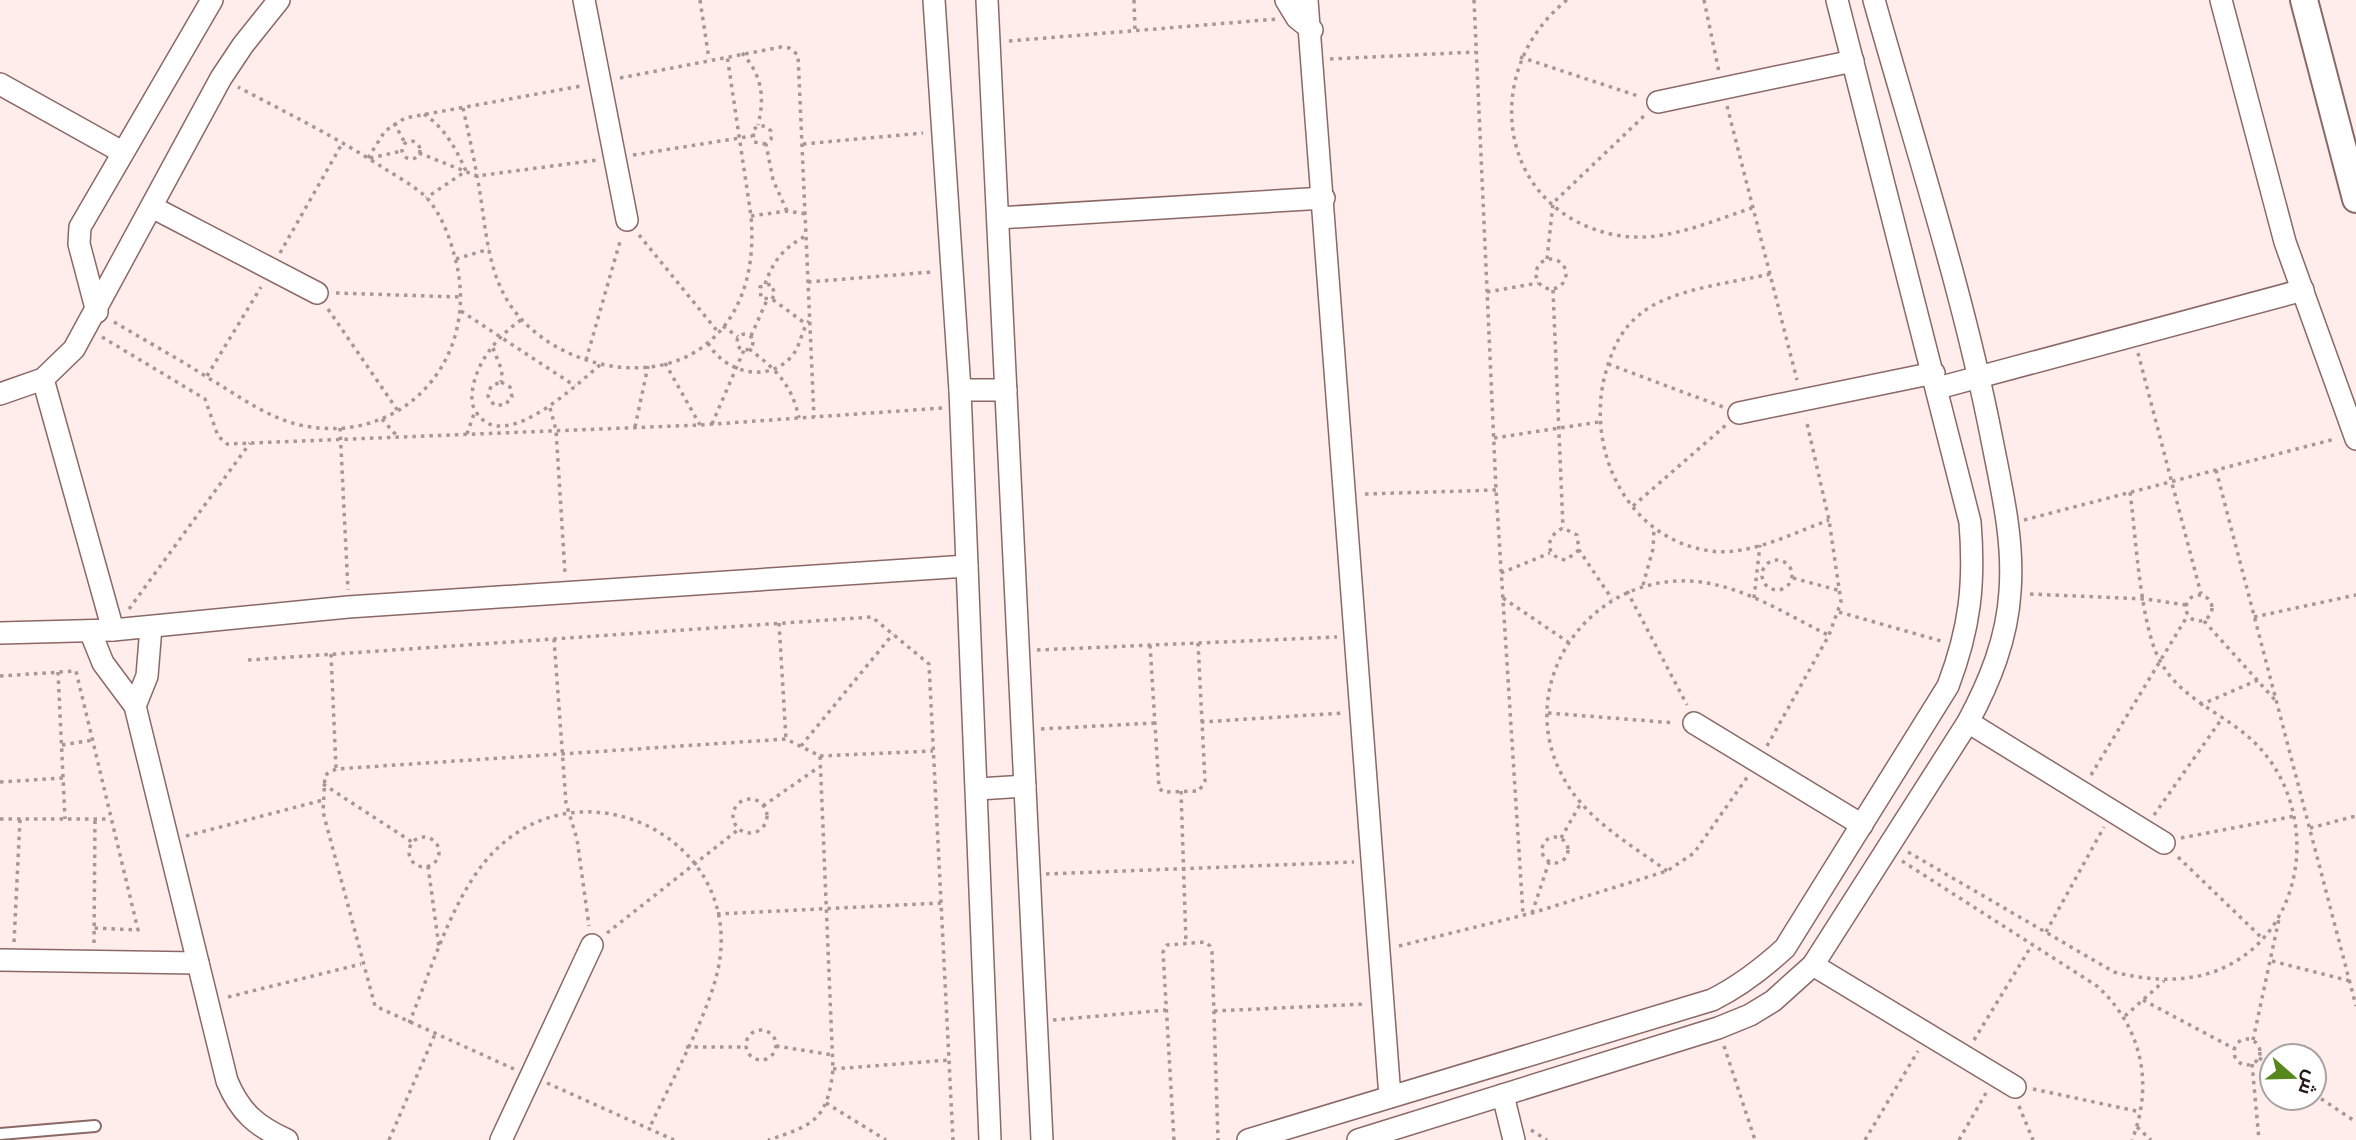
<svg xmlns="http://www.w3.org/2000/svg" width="2356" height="1140" font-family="'Fira Sans Condensed',Cairo,sans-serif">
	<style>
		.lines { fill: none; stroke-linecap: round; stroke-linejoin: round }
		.service-casing { stroke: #8b6865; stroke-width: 14 }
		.minor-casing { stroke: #8b6865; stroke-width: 24 }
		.tertiary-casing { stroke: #8b6865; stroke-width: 30 }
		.path { stroke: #a69795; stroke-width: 3.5; stroke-dasharray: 3.5 5; stroke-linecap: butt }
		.service { stroke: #fff; stroke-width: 10 }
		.minor { stroke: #fff; stroke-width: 21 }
		.tertiary { stroke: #fff; stroke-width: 26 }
	</style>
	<rect width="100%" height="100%" fill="#feedeb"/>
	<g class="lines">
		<g class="service-casing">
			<path id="service" d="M0 1134 95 1126"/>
		</g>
		<g class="minor-casing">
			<g id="minor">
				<path d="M584 0 627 220"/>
				<path d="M934 0 960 390 990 1140"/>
				<path d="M987 0 1042 1140"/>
				<path d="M1286 0 1297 18 1312 30"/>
				<path d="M1307 0 1390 1097"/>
				<path d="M2221 0 2285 242 2356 439"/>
				<path d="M0 84 122 152"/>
				<path d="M1658 102 1853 61"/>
				<path d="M152 207 317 293"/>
				<path d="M998 218 1324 198"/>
				<path d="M97 312 79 244 80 227 212 0"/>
				<path d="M43 379 113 630"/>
				<path d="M1938 388 2303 290"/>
				<path d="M960 390H1006"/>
				<path d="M0 394 43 379 74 349 221 78 243 45 279 0"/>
				<path d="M1739 413 1934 373"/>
				<path d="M90 631 103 663 135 706 227 1081C240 1112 256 1126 287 1140"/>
				<path d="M0 633 113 630 348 607 967 566"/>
				<path d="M135 706 147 676 151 627"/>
				<path d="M1968 722 2164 843"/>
				<path d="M1694 723 1862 825"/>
				<path d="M978 789 1025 786"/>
				<path d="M0 960 198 963"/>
				<path d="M1813 965 2015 1087"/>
				<path d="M1503 1095 1514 1140"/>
				<path d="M501 1140 592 945"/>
				<path d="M1248 1140 1712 1000C1740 986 1762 969 1785 948L1948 686C1970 628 1975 584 1970 522L1837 0"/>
				<path d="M1358 1140 1718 1028 1750 1015 1773 1001 1813 965 1968 722C1990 681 2007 639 2010 592 2014 540 2002 491 1992 440 1963 291 1915 146 1874 0"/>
			</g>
		</g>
		<g class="tertiary-casing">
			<path id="tertiary" d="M2304 0 2356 199"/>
		</g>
		<g class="path">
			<path d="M700 0 709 59"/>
			<path d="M1134 0 1135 29"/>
			<path d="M1474 0 1496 490 1523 914"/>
			<path d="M1567 0C1477 72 1499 213 1616 235 1662 244 1709 222 1752 208"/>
			<path d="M1704 0 1719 72"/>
			<path d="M1009 41 1277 19"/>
			<path d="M742 53C762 75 765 97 758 125"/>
			<path d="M1520 57 1641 97"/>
			<path d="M1330 59 1475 52"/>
			<path d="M620 78 781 47 789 48 798 55 814 417"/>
			<path d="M1727 106 1797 380"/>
			<path d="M463 108C468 131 473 153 477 176 486 220 485 271 513 309 554 365 652 391 709 342 746 310 755 262 751 216L727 55"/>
			<path d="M424 114C445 128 456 149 466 171L426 198"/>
			<path d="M394 123 405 143"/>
			<circle cx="411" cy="150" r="9"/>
			<path d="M766 144 754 142 753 130 758 126H765L771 131V139L766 144 773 180 787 211"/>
			<path d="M803 144 923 133"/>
			<path d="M419 153 477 176 597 160"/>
			<path d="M633 155 752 136"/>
			<path d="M368 158 385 131 405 118 581 86"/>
			<path d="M370 158 402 151"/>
			<path d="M751 216 787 211 806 214"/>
			<path d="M639 235 718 332"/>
			<path d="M280 253 343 142"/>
			<circle cx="1551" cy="274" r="15"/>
			<path d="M456 259 489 249"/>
			<path d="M1547 259 1553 203 1645 115"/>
			<path d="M1770 274C1731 283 1669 289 1639 315 1619 331 1610 355 1604 379 1587 454 1629 540 1711 551 1750 556 1793 533 1829 520"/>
			<path d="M808 282 932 272"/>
			<path d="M765 284C774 259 784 248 807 235"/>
			<path d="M1553 290 1563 528"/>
			<path d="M1487 292 1538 283"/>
			<path d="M336 293 460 297"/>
			<path d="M772 299 775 294 771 284 760 287 761 298 772 299 806 324"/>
			<path d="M328 309 398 411"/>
			<path d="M461 311 575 386"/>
			<path d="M521 320C495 338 470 369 472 403 494 465 576 385 601 364"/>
			<path d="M114 322C146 341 179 359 210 379 239 396 266 417 300 425 405 448 484 355 454 254 449 235 440 212 426 197 413 185 396 176 382 167 336 137 287 113 238 87"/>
			<path d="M723 326 738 337"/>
			<circle cx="745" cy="342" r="8"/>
			<path d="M751 336 767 300"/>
			<path d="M102 337 205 399 218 436 227 444 700 425 942 408"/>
			<path d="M708 343C725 373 768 384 792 356 801 345 801 331 809 321"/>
			<path d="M493 348 502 371 501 382"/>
			<path d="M749 349C776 369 792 385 799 418"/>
			<path d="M2138 353 2201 594"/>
			<path d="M586 360 621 238"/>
			<path d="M665 363 700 425"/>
			<path d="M1608 364 1723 407"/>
			<path d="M207 376 261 287"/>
			<path d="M501 382 510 387 512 397 505 405H494L488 396 491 386Z"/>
			<path d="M550 408 556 430 565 573"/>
			<path d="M382 419 397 436"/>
			<path d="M712 424 744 350"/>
			<path d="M635 427 648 366"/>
			<path d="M340 428 348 590"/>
			<path d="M467 434 475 411"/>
			<path d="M1494 438 1599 422"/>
			<path d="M2216 470 2356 1006"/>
			<path d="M1365 494 1496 490"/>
			<path d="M1633 506 1726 425"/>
			<path d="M2024 520 2335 439"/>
			<path d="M1579 550 1566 560C1545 557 1544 537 1563 528L1577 535 1579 550 1612 599"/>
			<circle cx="1777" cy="575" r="15"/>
			<path d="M1501 573 1550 553"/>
			<path d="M1793 578 1841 591"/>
			<path d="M1643 585 1653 549 1654 529"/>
			<path d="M1627 591 1687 705"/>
			<path d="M2030 594 2145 599 2186 605"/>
			<circle cx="2199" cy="608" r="13"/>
			<path d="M1503 598 1568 642"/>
			<path d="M1754 598 1760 545"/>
			<path d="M129 609 250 443"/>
			<path d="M1839 612 1941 641"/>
			<path d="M2254 617 2356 595"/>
			<path d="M2204 621 2275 700"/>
			<path d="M779 623 786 739"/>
			<path d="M554 639 566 803 577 839 589 926"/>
			<path d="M1150 645 1159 788 1163 792 1199 791 1205 781 1198 643"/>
			<path d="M1037 650 1337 637"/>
			<path d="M331 654 336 768"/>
			<path d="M248 660 872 617 929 664 953 1140"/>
			<path d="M58 672 65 819"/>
			<path d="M0 676 76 671 138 930 94 928"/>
			<path d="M2200 705 2258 680"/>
			<path d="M1548 713 1675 723"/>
			<path d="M1201 722 1343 713"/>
			<path d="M1041 729 1154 723"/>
			<path d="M62 745 93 740"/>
			<path d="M801 746 893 634"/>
			<path d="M1767 746 1829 635 1841 602 1829 520 1806 419"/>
			<path d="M820 756 933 751"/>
			<path d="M2091 775 2188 615"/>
			<path d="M0 782 63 778"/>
			<path d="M323 784 412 842"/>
			<path d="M1181 791 1186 943"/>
			<circle cx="750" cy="816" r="17"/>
			<path d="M763 806 819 767"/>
			<path d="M2154 815 2223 717"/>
			<path d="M0 819H110"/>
			<path d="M2310 828 2356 816"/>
			<path d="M186 836 323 800"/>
			<circle cx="1555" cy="850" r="13"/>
			<circle cx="424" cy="852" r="15"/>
			<path d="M1561 838 1581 803"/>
			<path d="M2181 838 2295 816"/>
			<path d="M1908 852 2114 972C2165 985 2218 983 2258 944 2312 890 2309 795 2254 742 2223 712 2180 700 2159 659 2140 622 2136 537 2130 492"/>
			<path d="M2178 857 2263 939"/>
			<path d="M1902 861 2097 986C2142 1027 2154 1084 2132 1140"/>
			<path d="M428 866 439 947"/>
			<path d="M1667 871C1633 846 1590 822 1567 784 1507 687 1590 568 1701 582 1746 588 1788 615 1828 635"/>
			<path d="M1046 874 1354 862"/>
			<path d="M1532 913 1549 862"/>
			<path d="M717 914 941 903"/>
			<path d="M2046 932 2104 827"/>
			<path d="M607 933 739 829"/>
			<path d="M14 942 20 819"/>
			<path d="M94 943 95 819"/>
			<path d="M1399 946 1532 913 1667 871 1694 853 1748 776"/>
			<path d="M2272 961 2350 981"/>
			<path d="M228 997 361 964"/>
			<path d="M2143 1000 2235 1049"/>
			<path d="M1214 1011 1366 1004"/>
			<path d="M2125 1016 2164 981"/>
			<path d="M1053 1020 1166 1010"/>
			<path d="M409 1023C433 967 455 885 501 845 589 766 736 838 720 958 714 1006 670 1083 649 1129"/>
			<circle cx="761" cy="1045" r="15"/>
			<circle cx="2247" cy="1052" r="13"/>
			<path d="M1974 1040 2032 945"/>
			<path d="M2253 1040 2279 919"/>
			<path d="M776 1046 833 1055"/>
			<path d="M1724 1046 1755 1140"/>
			<path d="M686 1047H746"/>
			<path d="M2259 1058 2272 1066"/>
			<path d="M2252 1064 2259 1140"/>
			<path d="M514 1069 375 1006 323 812 325 775 336 769 786 739 820 756 833 1069C828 1120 812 1126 768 1140"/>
			<path d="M833 1069 949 1060"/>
			<path d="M547 1083 674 1140"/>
			<path d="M2033 1089 2141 1112"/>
			<path d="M2314 1094 2356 1122"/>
			<path d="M826 1103 886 1140"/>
			<path d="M2019 1106 2033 1140"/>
			<path d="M2137 1127 2151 1140"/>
			<path d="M1531 1130 1547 1140"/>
			<path d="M389 1140 435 1034"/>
			<path d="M1174 1140 1163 952 1167 945 1205 942 1210 946 1212 952 1218 1140"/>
			<path d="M1865 1140 1918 1051"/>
			<path d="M1959 1140 1986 1093"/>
		</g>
		<use href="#service" class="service"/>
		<use href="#minor" class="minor"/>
		<use href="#tertiary" class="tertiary"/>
	</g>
	<g transform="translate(2293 1077) rotate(110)"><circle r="33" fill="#fefefe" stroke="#a8a2a2" stroke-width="2"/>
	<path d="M0-5L12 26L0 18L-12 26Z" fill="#56871c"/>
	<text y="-10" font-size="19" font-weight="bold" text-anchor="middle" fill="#261817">ش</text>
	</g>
</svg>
